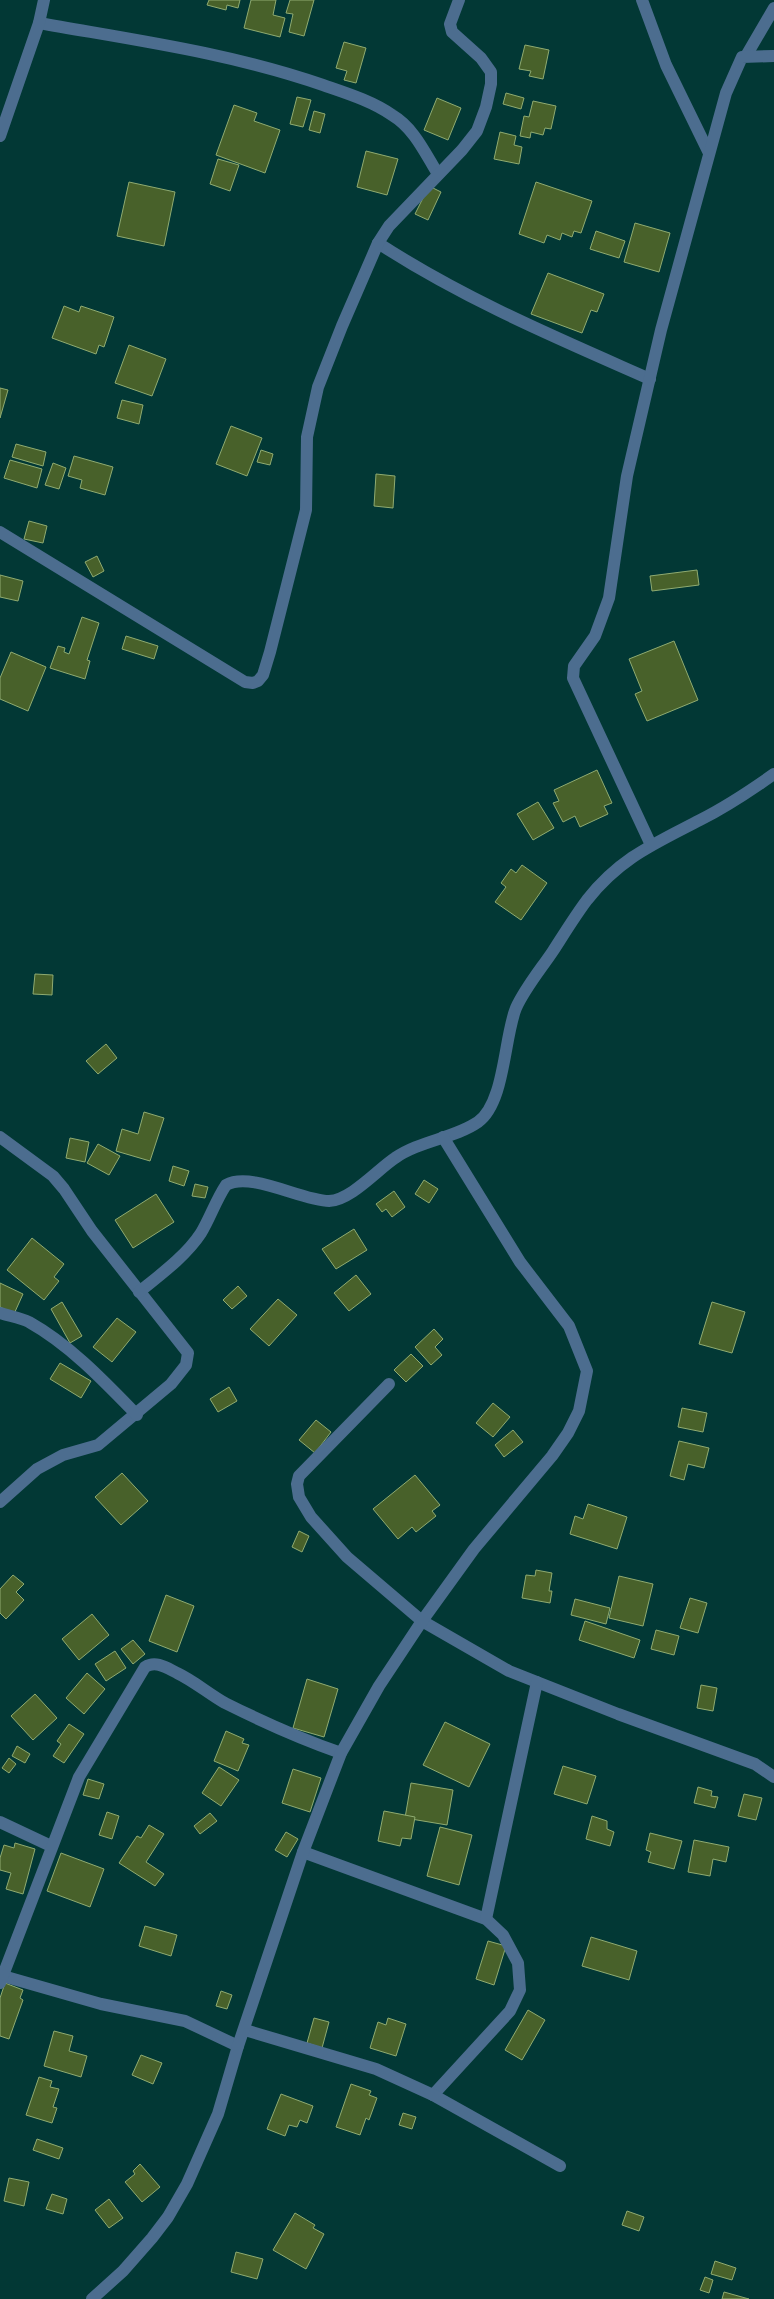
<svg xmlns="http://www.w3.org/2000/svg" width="774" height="2299" font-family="'Noto Sans',sans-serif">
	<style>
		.building { fill: #48612a; stroke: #8fab71 }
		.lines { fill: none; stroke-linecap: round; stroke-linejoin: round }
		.minor { stroke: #4c6d8f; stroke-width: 12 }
	</style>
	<rect width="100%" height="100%" fill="#023835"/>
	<g class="building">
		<path d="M209 0H240L238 8 227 5 226 10 207 5Z"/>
		<path d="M251 0H276L273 15 285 18 280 37 244 28Z"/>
		<path d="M290 0H314L304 36 289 32 293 14 286 13Z"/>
		<path d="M344 42 366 48 356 83 344 80 347 71 336 68Z"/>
		<path d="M525 45 549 50 543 79 529 76 531 71 519 69Z"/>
		<path d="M506 93 524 98 521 109 503 104Z"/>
		<path d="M297 97 311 100 303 127 290 124Z"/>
		<path d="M437 98 461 108 448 140 424 130Z"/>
		<path d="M533 101 556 106 551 129 545 128 543 135 531 132 530 138 520 136 524 116 529 117Z"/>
		<path d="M234 105 257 113 254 121 280 130 265 173 216 155Z"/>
		<path d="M314 111 325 114 320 133 309 130Z"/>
		<path d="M500 132 516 136 514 145 522 147 519 164 494 159Z"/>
		<path d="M366 151 398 159 387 195 357 187Z"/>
		<path d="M218 159 239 165 230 191 210 184Z"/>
		<path d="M129 182 175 192 164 246 117 236Z"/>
		<path d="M536 182 592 201 581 233 574 231 572 237 562 233 560 240 547 235 544 243 519 234Z"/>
		<path d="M429 186 441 192 428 220 415 214Z"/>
		<path d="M635 223 670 233 659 272 624 262Z"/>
		<path d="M596 231 625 241 619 258 590 249Z"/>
		<path d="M548 273 604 294 597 312 591 310 582 333 531 314Z"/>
		<path d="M64 306 79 312 81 306 114 317 104 347 99 345 96 354 52 338Z"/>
		<path d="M129 345 166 359 152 396 115 383Z"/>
		<path d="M0 388 8 390 0 418Z"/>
		<path d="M122 400 143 405 139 424 117 418Z"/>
		<path d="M231 426 262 438 247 476 216 464Z"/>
		<path d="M16 444 46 452 43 466 12 457Z"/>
		<path d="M261 450 273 454 270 465 257 462Z"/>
		<path d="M74 456 113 467 105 495 80 488 82 480 68 476Z"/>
		<path d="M10 460 42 469 37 488 4 478Z"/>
		<path d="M53 463 66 468 59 489 45 485Z"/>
		<path d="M376 474 395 476 393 508 374 506Z"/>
		<path d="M29 521 47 526 43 543 24 539Z"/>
		<path d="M97 556 104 571 93 577 85 562Z"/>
		<path d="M697 570 699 585 652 591 650 576Z"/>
		<path d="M0 575 23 581 18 601 0 597Z"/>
		<path d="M82 617 99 623 87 660 90 661 85 679 50 668 58 646 65 648 64 652 69 654Z"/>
		<path d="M126 636 158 646 154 659 122 649Z"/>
		<path d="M674 641 698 700 647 721 635 694 642 691 629 659Z"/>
		<path d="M11 652 46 667 28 711 0 699V678Z"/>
		<path d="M597 770 612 803 604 806 608 814 580 827 575 816 563 822 553 803 559 801 554 790Z"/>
		<path d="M538 802 554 828 533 840 517 814Z"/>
		<path d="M522 865 547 883 521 920 495 902 506 887 501 883 511 869 516 873Z"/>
		<path d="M35 974 53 975 52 995 33 994Z"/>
		<path d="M106 1044 117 1058 98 1074 86 1061Z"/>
		<path d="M144 1112 164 1118 150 1161 116 1151 122 1129 138 1134Z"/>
		<path d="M70 1138 89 1142 85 1162 66 1158Z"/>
		<path d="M98 1144 120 1156 109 1175 87 1163Z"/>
		<path d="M173 1166 189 1171 184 1186 169 1181Z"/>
		<path d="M424 1180 438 1189 429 1203 415 1194Z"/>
		<path d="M195 1184 208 1187 205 1198 192 1196Z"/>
		<path d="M394 1191 405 1207 392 1217 386 1209 382 1212 376 1204Z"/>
		<path d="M156 1194 174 1222 133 1248 115 1220Z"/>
		<path d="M354 1229 367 1250 336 1269 322 1249Z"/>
		<path d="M32 1238 64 1264 54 1277 59 1281 44 1300 7 1270Z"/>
		<path d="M356 1275 371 1294 349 1311 334 1293Z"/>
		<path d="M0 1283 23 1294 14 1314 0 1307Z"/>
		<path d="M238 1286 247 1296 232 1309 223 1300Z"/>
		<path d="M278 1299 297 1315 269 1346 250 1329Z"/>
		<path d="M62 1302 82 1336 70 1343 51 1309Z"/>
		<path d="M712 1302 745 1312 732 1353 699 1344Z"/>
		<path d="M117 1318 136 1332 112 1362 93 1347Z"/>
		<path d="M434 1329 443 1339 435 1347 442 1355 431 1365 415 1347Z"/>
		<path d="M411 1354 423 1366 406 1382 394 1370Z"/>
		<path d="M60 1363 91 1381 81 1398 50 1379Z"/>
		<path d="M229 1387 237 1401 218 1412 210 1399Z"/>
		<path d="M493 1403 510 1417 493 1437 476 1423Z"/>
		<path d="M682 1408 707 1413 703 1432 678 1427Z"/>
		<path d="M316 1420 331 1432 315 1453 299 1440Z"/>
		<path d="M513 1430 523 1442 504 1457 495 1445Z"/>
		<path d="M679 1441 709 1448 704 1468 688 1464 684 1480 670 1476Z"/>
		<path d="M122 1473 148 1501 121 1525 95 1497Z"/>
		<path d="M415 1475 440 1505 432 1511 436 1516 416 1532 412 1527 398 1539 373 1509Z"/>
		<path d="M588 1504 627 1517 617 1549 570 1534 575 1516 583 1519Z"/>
		<path d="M299 1531 309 1536 302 1552 292 1547Z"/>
		<path d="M536 1570 552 1573 549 1591H552L550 1603 522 1598 526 1575 535 1576Z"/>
		<path d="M13 1575 24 1584 16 1592 24 1600 6 1619 0 1613V1589Z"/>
		<path d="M619 1576 653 1584 643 1626 609 1618Z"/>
		<path d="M166 1595 194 1606 177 1652 149 1641Z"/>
		<path d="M690 1598 707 1603 698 1633 680 1628Z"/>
		<path d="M575 1599 610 1608 606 1624 571 1615Z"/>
		<path d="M92 1614 109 1635 79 1660 62 1639Z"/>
		<path d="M585 1621 640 1640 634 1658 579 1640Z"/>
		<path d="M656 1630 679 1636 674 1655 651 1649Z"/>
		<path d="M133 1640 145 1654 133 1664 121 1649Z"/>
		<path d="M115 1651 126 1668 106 1681 95 1664Z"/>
		<path d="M87 1673 105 1689 84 1714 66 1698Z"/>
		<path d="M307 1679 338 1689 324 1737 293 1728Z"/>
		<path d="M701 1685 717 1688 713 1711 697 1708Z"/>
		<path d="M35 1694 57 1718 33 1740 11 1716Z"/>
		<path d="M445 1722 490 1744 469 1787 423 1765Z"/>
		<path d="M69 1724 84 1734 64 1763 53 1756 61 1744 57 1741Z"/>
		<path d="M226 1731 244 1739 242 1743 249 1745 238 1771 214 1761Z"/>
		<path d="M17 1746 30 1754 25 1763 12 1756Z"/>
		<path d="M9 1758 16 1764 9 1773 2 1768Z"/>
		<path d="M563 1766 596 1776 587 1804 554 1794Z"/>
		<path d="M219 1767 239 1780 221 1806 202 1793Z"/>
		<path d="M293 1769 321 1778 310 1812 282 1803Z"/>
		<path d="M88 1779 104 1784 99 1799 83 1795Z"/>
		<path d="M411 1783 453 1790 447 1825 405 1818Z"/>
		<path d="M698 1787 712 1791 711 1796 718 1797 715 1808 694 1803Z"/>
		<path d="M744 1794 762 1798 756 1820 738 1816Z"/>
		<path d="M384 1811 415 1817 411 1839 402 1838 400 1846 378 1841Z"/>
		<path d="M107 1812 119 1816 112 1839 99 1835Z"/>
		<path d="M210 1813 217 1821 200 1834 194 1826Z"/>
		<path d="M592 1816 607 1821V1829L614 1832 610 1846 586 1839Z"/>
		<path d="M149 1825 164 1834 146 1862 164 1874 155 1886 119 1863 137 1836 141 1838Z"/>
		<path d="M440 1827 472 1835 459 1885 427 1876Z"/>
		<path d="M286 1832 298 1839 287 1857 275 1850Z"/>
		<path d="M650 1833 682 1841 674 1869 648 1862 651 1852 646 1850Z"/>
		<path d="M694 1840 729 1847 726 1862 713 1859 710 1876 688 1872Z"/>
		<path d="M15 1843 35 1849 23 1894 6 1889 11 1873 0 1870V1858L4 1845 14 1848Z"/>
		<path d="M61 1853 104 1869 90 1907 47 1891Z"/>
		<path d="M145 1926 177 1935 171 1956 139 1946Z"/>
		<path d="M591 1937 637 1951 629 1980 582 1966Z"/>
		<path d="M488 1941 506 1946 494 1985 476 1979Z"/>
		<path d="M5 1983 23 1990 20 1998 23 2000 9 2039 0 2036V1998Z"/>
		<path d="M221 1991 232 1995 227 2009 216 2006Z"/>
		<path d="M528 2010 545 2020 522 2060 505 2050Z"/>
		<path d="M314 2018 329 2022 322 2048 307 2043Z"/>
		<path d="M388 2018 406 2024 396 2056 370 2048 378 2022 386 2025Z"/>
		<path d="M54 2031 73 2036 69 2051 87 2056 81 2077 44 2066Z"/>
		<path d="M141 2055 162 2063 153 2084 132 2075Z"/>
		<path d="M39 2077 52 2081 50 2087 59 2089 53 2107 57 2108 52 2123 26 2115Z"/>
		<path d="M351 2084 371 2091 369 2095 377 2098 369 2120 366 2118 360 2135 336 2127Z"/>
		<path d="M281 2094 313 2106 307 2123 300 2120 297 2127 289 2125 285 2136 267 2129Z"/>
		<path d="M403 2113 416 2117 412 2129 399 2125Z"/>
		<path d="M37 2139 63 2148 59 2159 33 2150Z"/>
		<path d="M140 2164 160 2187 142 2202 125 2182 135 2174 133 2171Z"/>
		<path d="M9 2178 29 2182 24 2206 4 2201Z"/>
		<path d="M52 2194 67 2199 63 2214 46 2209Z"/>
		<path d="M109 2199 123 2218 109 2228 95 2210Z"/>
		<path d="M627 2211 644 2217 639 2231 622 2225Z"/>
		<path d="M295 2213 315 2225 313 2228 324 2234 306 2269 273 2250Z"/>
		<path d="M236 2252 263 2259 257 2279 231 2272Z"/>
		<path d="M715 2261 736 2268 732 2280 711 2274Z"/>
		<path d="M705 2277 713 2280 709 2293 700 2290Z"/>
		<path d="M724 2292 749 2299H722Z"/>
	</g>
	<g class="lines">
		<g class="minor">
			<path d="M642 0 666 65 709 153"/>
			<path d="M39 23C134 40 231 53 323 85 346 93 372 101 392 115 414 128 425 153 438 174"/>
			<path d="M746 56 774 8"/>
			<path d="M0 136 39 23 44 0"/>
			<path d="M378 243C464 299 557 338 650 379"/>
			<path d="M0 532 245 682 253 683 258 681 263 675 270 652 306 510 307 437 318 387 342 326 378 243 389 226 462 150 477 131 486 107 491 84V72L481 58 452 32 450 24 459 0"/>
			<path d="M651 845 573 678 574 666 595 636 609 598 627 476 661 330 726 93 742 57 774 56"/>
			<path d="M0 1137 53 1176 64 1189 92 1231 188 1353 186 1365 171 1384 98 1445 63 1455 37 1469 0 1502"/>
			<path d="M139 1292C160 1275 186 1256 201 1233 210 1218 216 1200 226 1185 251 1171 302 1201 329 1201 351 1200 377 1170 395 1158 419 1141 455 1138 478 1122 505 1103 504 1037 516 1008 525 988 541 969 553 951 564 934 575 916 587 900 620 858 654 844 700 820 726 807 750 791 774 774"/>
			<path d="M0 1313C9 1316 21 1318 29 1322 70 1345 104 1381 137 1415"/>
			<path d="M389 1384 299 1476 297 1484 299 1497 311 1517 347 1557 422 1621 509 1671 618 1714 755 1764 774 1777"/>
			<path d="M0 1822 51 1846"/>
			<path d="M303 1852 486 1919 503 1935 518 1963 520 1990 510 2011 433 2095"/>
			<path d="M486 1919 537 1682"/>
			<path d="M3 1976 101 2004 185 2021 238 2046"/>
			<path d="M0 1983 79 1777 145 1667C156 1660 167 1668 177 1673 194 1681 209 1694 225 1703 263 1722 301 1739 341 1753"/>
			<path d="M245 2030 376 2069 433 2095 560 2166"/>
			<path d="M92 2299 123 2271 152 2238 168 2217 187 2184 218 2114 238 2046 303 1852 341 1753 379 1686 422 1621 474 1549 552 1456 568 1433 579 1411 587 1371 569 1326 520 1262 443 1137"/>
		</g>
	</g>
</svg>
